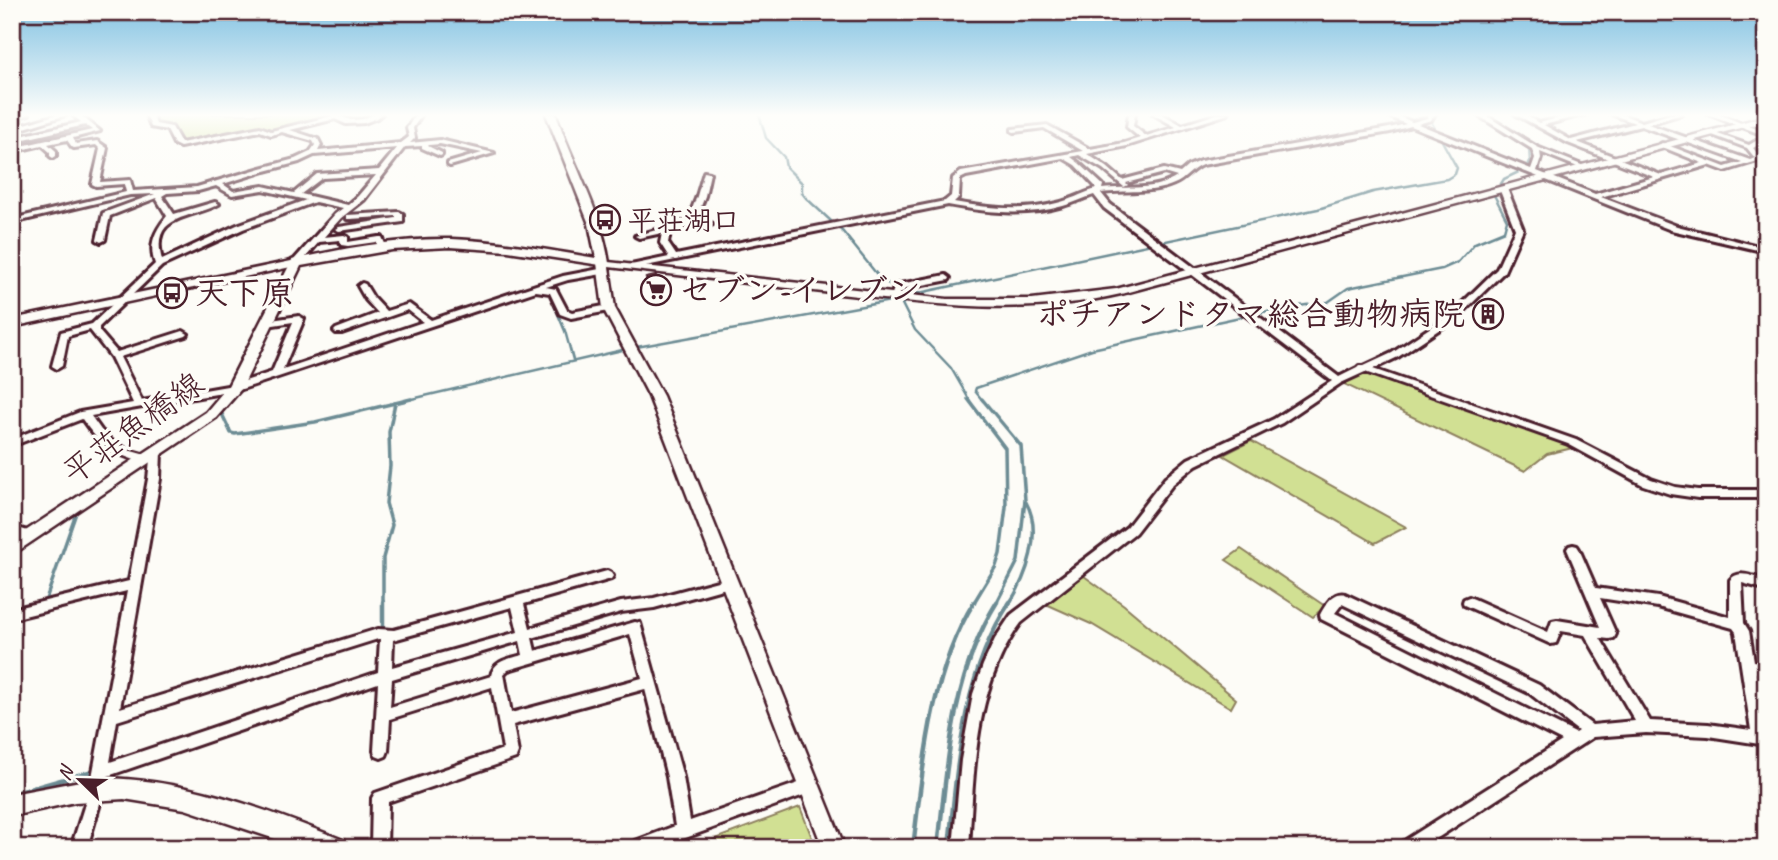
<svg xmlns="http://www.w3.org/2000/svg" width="1778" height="860" font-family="Caveat,'Klee One',sans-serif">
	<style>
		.green { fill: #d1e093; stroke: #8e805f; stroke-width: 2 }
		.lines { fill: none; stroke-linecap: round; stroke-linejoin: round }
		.stream-far2 { stroke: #6d8c94; stroke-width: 2.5 }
		.stream-far1 { stroke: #6d8c94; stroke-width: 3.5 }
		.stream { stroke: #6d8c94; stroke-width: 4.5 }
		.minor-casing { stroke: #4a1f2b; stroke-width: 6 }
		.tertiary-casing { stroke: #4a1f2b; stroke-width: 5 }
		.secondary-casing { stroke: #4a1f2b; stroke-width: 5 }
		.minor { fill: #fdfcf7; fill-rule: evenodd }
		.tertiary { fill: #fdfcf7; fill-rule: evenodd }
		.secondary { fill: #fdfcf7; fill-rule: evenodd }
		.shaded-wall { fill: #a57f71; stroke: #4a1f2b; stroke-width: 2 }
		.building { fill: #ecb6a1; stroke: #4a1f2b; stroke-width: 2 }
		.labels { text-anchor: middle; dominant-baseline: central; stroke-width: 7; stroke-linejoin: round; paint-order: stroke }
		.far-poi-label { font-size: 28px; font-weight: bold; fill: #4a1f2b; stroke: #fdfcf7; text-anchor: start }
		.poi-label { font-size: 33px; font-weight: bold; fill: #4a1f2b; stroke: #fdfcf7; text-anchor: start }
		.street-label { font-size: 33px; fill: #4a1f2b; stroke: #fdfcf7 }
	</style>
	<rect width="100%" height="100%" fill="#fdfcf7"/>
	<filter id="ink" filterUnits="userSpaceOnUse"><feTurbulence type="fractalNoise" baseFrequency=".0143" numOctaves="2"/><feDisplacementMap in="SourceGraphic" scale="14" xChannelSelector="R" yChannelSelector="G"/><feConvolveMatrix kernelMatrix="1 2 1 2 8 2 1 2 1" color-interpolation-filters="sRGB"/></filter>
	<g filter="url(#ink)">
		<g class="green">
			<path d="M153 114H376L370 119 344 121 339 116 274 131 260 128 183 144 179 143 174 127 157 125Z"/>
			<path d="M1360 374 1371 375 1577 447 1547 454 1525 471 1344 384Z"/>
			<path d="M1251 441 1406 527 1375 543 1223 455Z"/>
			<path d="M1241 549 1325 606 1313 617 1226 560Z"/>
			<path d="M1084 576 1124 605 1236 699 1231 708 1091 624 1046 604Z"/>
			<path d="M800 807 816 848H691Z"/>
		</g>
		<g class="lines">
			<g class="stream-far2">
				<path d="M759 114 766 138 784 157 786 167 802 183"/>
				<path d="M802 185V193L806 198 843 232 879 277 906 296"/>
				<path d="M549 293 565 331 573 360"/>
				<path d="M403 401 631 348 896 300"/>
				<path d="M970 401 951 368 915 330 902 304 914 294 1318 209 1373 192 1447 179 1455 174 1457 168 1432 123 1433 116"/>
				<path d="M983 401 975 391 976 388 1092 349 1277 309 1328 302 1348 288 1442 269 1458 262 1475 243 1504 231 1507 220 1494 195 1504 179 1527 168 1530 161 1529 149 1473 114"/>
			</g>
			<g class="stream-far1">
				<path d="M968 399 1005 448 1006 507 1000 554 996 566 973 604"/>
				<path d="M982 399 1021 446 1025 500 1018 561 996 604"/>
				<path d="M395 403 411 399"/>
				<path d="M222 414 231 433 235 434 315 422 395 403 389 432 390 466 386 503 392 525 383 558V604"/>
				<path d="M127 583 139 524"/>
				<path d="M45 602 76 513"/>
				<path d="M1009 604C1027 577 1043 532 1026 502"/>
			</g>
			<g class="stream">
				<path d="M383 602V631"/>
				<path d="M12 794 96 770"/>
				<path d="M913 848C923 766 930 674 974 602"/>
				<path d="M938 848C947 765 952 674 997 602"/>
				<path d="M949 848C957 766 963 672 1010 602"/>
			</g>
			<g class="minor-casing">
				<g id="minor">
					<path d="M18 114H29L12 120V116Z"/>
					<path d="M58 114H69L12 132V128Z"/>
					<path d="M71 114H79L100 131 73 138 76 144 97 141 107 148 100 182 130 180 133 191 197 187 261 168 295 159 310 152 315 145 313 141 282 132 271 135 260 131 180 147 174 144 167 130 151 127 146 114H152L156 124 172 127 181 143 260 127 271 131 336 115 351 120 363 119 374 114H382L377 118 364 123 346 124 335 119 290 130 318 139 321 145 318 151 401 143 409 137 407 128 416 114H422L413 128 415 138 410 143 440 140 494 153 450 166 448 165V163L482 153 440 144 429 145 428 146 442 153V155L440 156 422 148V146L405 147 364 200 341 218 324 237 344 235 348 237V242L379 237H382L387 248 386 250H380L376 242 348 246 341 245 340 240 319 242 299 265H293V261L335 214 343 208 315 202 243 229 162 266 99 327V331L117 352 180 332 183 331 188 334 186 336 120 357 142 401 233 385 272 372 293 322 267 326 264 325 262 323 264 321 299 316 304 319 283 369 423 322 408 310 342 333H336L334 331 336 329 378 313 366 300 358 286 362 283 365 284 373 297 386 311 409 304 431 320 563 276 605 268 608 269V273L568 280 546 287 556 289 567 310 572 312 609 305 613 308 609 311 571 318 560 314 550 293 536 291 239 390 91 416 101 430 113 442 128 450 149 456 150 458 152 449H160L161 451 160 479 120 708 378 629 394 630 607 571 611 573 613 576 611 579 524 604 530 628 621 602 654 598 729 578 733 580 735 583 733 586 654 608 621 612 532 638 535 651 635 622 640 623 683 777 690 821 810 779 815 781 818 786 815 791 658 848H628L630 843 675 826 667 777 645 689 513 725 518 753 516 758 388 802 387 848H371L372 798 375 793 503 749 492 687 390 719 388 751 386 756 381 758 376 756 374 751 378 683 108 776 87 848H71L90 788 127 591 12 619V609L129 581 148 479 150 460 145 463C114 454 100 446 82 419L12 446V439L80 412 133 403 111 357 90 330 68 336 62 366 57 369 52 366 61 332 92 324 155 264C148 244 155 231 167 216L156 198 110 216 105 240 101 242 97 240 103 213 155 194 130 195 12 223V219L126 192 124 184 96 186 92 184 100 149 96 145 74 148 72 147 67 140 48 144 56 151V156L53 158 50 156V152L42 145 12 152V148L92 130 85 125 12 142V138L81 122ZM397 148 379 170 317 174 294 193 263 186 233 191 223 184 265 171 299 162 314 155ZM376 175 358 196 348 205 301 194 322 178ZM216 186 232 195 263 190 306 200 237 225 162 260C149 213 193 219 219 204L215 202 174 214 162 196 167 193 198 191ZM512 607 518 632 392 667 393 640ZM630 634 642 678 511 713 504 674 508 670ZM378 639H380L378 672 110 762 117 721ZM520 641 523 655C509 659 494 660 491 676L390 707 392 679Z"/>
					<path d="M1129 114H1135L1133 126 1146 136 1176 127 1153 114H1162L1182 125 1217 114H1228L1127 146 1087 154 1107 167 1122 180 1164 169 1180 173 1188 166 1200 161 1389 128 1406 124 1384 114H1394L1412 122 1427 118 1429 114H1435L1431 120 1418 124 1531 169 1535 158 1532 149 1476 114H1484L1537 147 1584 166V168H1580L1540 152 1541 158 1537 171 1595 194 1654 177 1568 143 1515 114H1523L1539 123 1574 114H1586L1544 125 1571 140 1635 123 1611 114H1621L1642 122 1670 114H1682L1648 124 1750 160 1755 158 1747 148 1707 133 1712 132 1749 145 1761 138 1758 133 1708 114H1718L1762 131 1766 135V141L1753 148 1762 159 1761 160 1725 171 1709 165 1601 197 1677 226 1766 248V252L1671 230 1411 126 1390 132 1202 165C1191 169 1185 180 1174 184 1151 194 1125 190 1101 193L1110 204 1339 377 1357 368 1359 366H1364L1392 353 1452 313 1497 269 1515 229 1499 188 1506 186 1523 229 1504 272 1458 317 1398 357 1373 369 1576 440 1651 479 1675 487 1698 490H1766V498H1698L1670 494 1643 485 1568 444 1365 372 1341 383 1282 423 1196 465 1173 484 1135 533 1021 623C974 686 974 772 969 848H953L961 760 973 694 983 665 995 639 1011 615 1127 527 1165 478 1188 459 1274 419 1332 381 1104 208 1094 195C1084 198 1074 203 1063 206 1025 217 986 212 948 205L631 269 627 267 631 265 669 257 660 243 662 233 639 238 635 236 663 228 665 223 687 222 697 196 704 172 710 173 705 196 695 222H709L713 224 709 226 671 227 668 243 676 255 945 201 951 196 953 178 961 172 1083 151 1044 128 1014 132 1012 131V129L1047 125 1090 149 1124 143 1140 138 1127 127ZM1641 126 1742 162 1725 167 1662 143 1659 145 1660 146 1702 163 1661 175 1577 142ZM1079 155 1103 169 1124 187 1128 185 1126 183 1164 173 1177 177C1155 191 1127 186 1102 189L1103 185 1079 163 1071 157ZM1063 158 1075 165 1096 187 1093 190C1081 194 1070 200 1057 203 1023 212 988 208 954 202L959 197 960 179 966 176Z"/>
					<path d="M399 212 403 214V222L339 231 335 229 339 227 396 218V216L350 219H347V215Z"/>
					<path d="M946 275 950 278 949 280 902 289 898 299H892L891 297 895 285Z"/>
					<path d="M12 526 34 533 36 536 34 539 30 540 12 534Z"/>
					<path d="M1573 545 1577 546 1579 549 1596 588 1658 597 1730 617V580C1739 569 1753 577 1766 580V588L1764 589 1742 583 1744 623 1749 631 1754 661 1766 665V677L1756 673 1766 733V745L1708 736 1646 733 1593 737 1422 848H1399L1401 843 1562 741 1321 619 1320 615C1325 606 1333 591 1345 594L1539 685 1592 725 1635 721 1585 635 1561 631 1556 643 1551 644 1464 605 1463 602 1464 599 1469 597 1474 599 1548 632 1552 621 1557 620 1600 627 1567 549 1569 546ZM1600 598 1658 607 1733 628 1736 632 1751 730 1708 724 1650 721 1600 638 1609 639 1614 638 1616 634ZM1342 604 1529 693 1578 731 1575 733 1335 613Z"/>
				</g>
			</g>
			<g class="tertiary-casing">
				<g id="tertiary">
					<path d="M1766 116V121L1121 294C1024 317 928 304 831 293 757 284 683 276 609 267L615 308 663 396 845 848H823L649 396 603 308 597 263 599 261 947 299H1032L1116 289Z"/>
					<path d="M296 260 300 261V265L12 327V319Z"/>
				</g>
			</g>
			<g class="secondary-casing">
				<g id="secondary">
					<path d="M546 114H556C573 165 601 210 609 263L607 266 508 251 450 247 392 250 301 266 242 388 216 418 12 555V540L206 412 228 386 292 260C343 248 399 238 452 239 500 241 548 250 596 258L589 224Z"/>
					<path d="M96 778C181 777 265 809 343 840L346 848H302L185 809 124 799 75 802 12 816V794Z"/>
				</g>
			</g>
			<use href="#minor" class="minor"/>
			<use href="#tertiary" class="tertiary"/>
			<use href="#secondary" class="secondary"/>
		</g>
		<path class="shaded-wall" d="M663 289 664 296 653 299 652 292Z"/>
		<path class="building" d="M656 276 663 289 652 292 646 278Z"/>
	</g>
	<linearGradient id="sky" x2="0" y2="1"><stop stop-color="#80c1e2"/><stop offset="0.49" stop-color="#fefefb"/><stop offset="1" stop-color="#fefefb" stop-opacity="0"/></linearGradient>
	<rect width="1778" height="235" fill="url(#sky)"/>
	<defs>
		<g id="bus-ring" transform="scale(1.575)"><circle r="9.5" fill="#fdfcf7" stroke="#4a1f2b" stroke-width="1.5"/><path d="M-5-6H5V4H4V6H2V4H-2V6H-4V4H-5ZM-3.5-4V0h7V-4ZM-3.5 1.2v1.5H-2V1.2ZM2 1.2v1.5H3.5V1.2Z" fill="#4a1f2b"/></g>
		<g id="supermarket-ring" transform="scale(1.575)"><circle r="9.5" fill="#fdfcf7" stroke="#4a1f2b" stroke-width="1.5"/><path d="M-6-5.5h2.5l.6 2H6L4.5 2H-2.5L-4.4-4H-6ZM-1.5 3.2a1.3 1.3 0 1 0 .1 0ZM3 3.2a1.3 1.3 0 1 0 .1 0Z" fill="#4a1f2b"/></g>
		<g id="building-ring" transform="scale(1.575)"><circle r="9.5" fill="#fdfcf7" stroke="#4a1f2b" stroke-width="1.5"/><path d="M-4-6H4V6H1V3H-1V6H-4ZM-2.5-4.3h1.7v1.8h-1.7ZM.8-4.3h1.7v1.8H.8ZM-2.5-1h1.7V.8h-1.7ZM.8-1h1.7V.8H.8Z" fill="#4a1f2b"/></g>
	</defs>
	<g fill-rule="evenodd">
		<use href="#bus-ring" x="605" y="220"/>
		<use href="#supermarket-ring" x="656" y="290"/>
		<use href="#bus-ring" x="172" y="293"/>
		<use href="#building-ring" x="1488" y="314"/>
	</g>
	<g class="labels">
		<g class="far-poi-label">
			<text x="628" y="220">平荘湖口</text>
		</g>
		<g class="poi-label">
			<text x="679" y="290">セブン-イレブン</text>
			<text x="195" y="293">天下原</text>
			<text x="1465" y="314" text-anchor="end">ポチアンドタマ総合動物病院</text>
		</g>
		<g class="street-label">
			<text transform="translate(133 428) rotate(-36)">平荘魚橋線</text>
		</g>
	</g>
	<rect width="1778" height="860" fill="none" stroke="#fdfcf7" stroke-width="42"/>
	<rect x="21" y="21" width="1736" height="818" fill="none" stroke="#4a1f2b" stroke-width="2.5" filter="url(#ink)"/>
	<g transform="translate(80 780) rotate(293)" stroke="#fdfcf7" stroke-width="5" paint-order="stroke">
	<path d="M0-5L12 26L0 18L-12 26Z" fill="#4a1f2b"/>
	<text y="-10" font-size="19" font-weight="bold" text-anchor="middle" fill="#4a1f2b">N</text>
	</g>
</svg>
